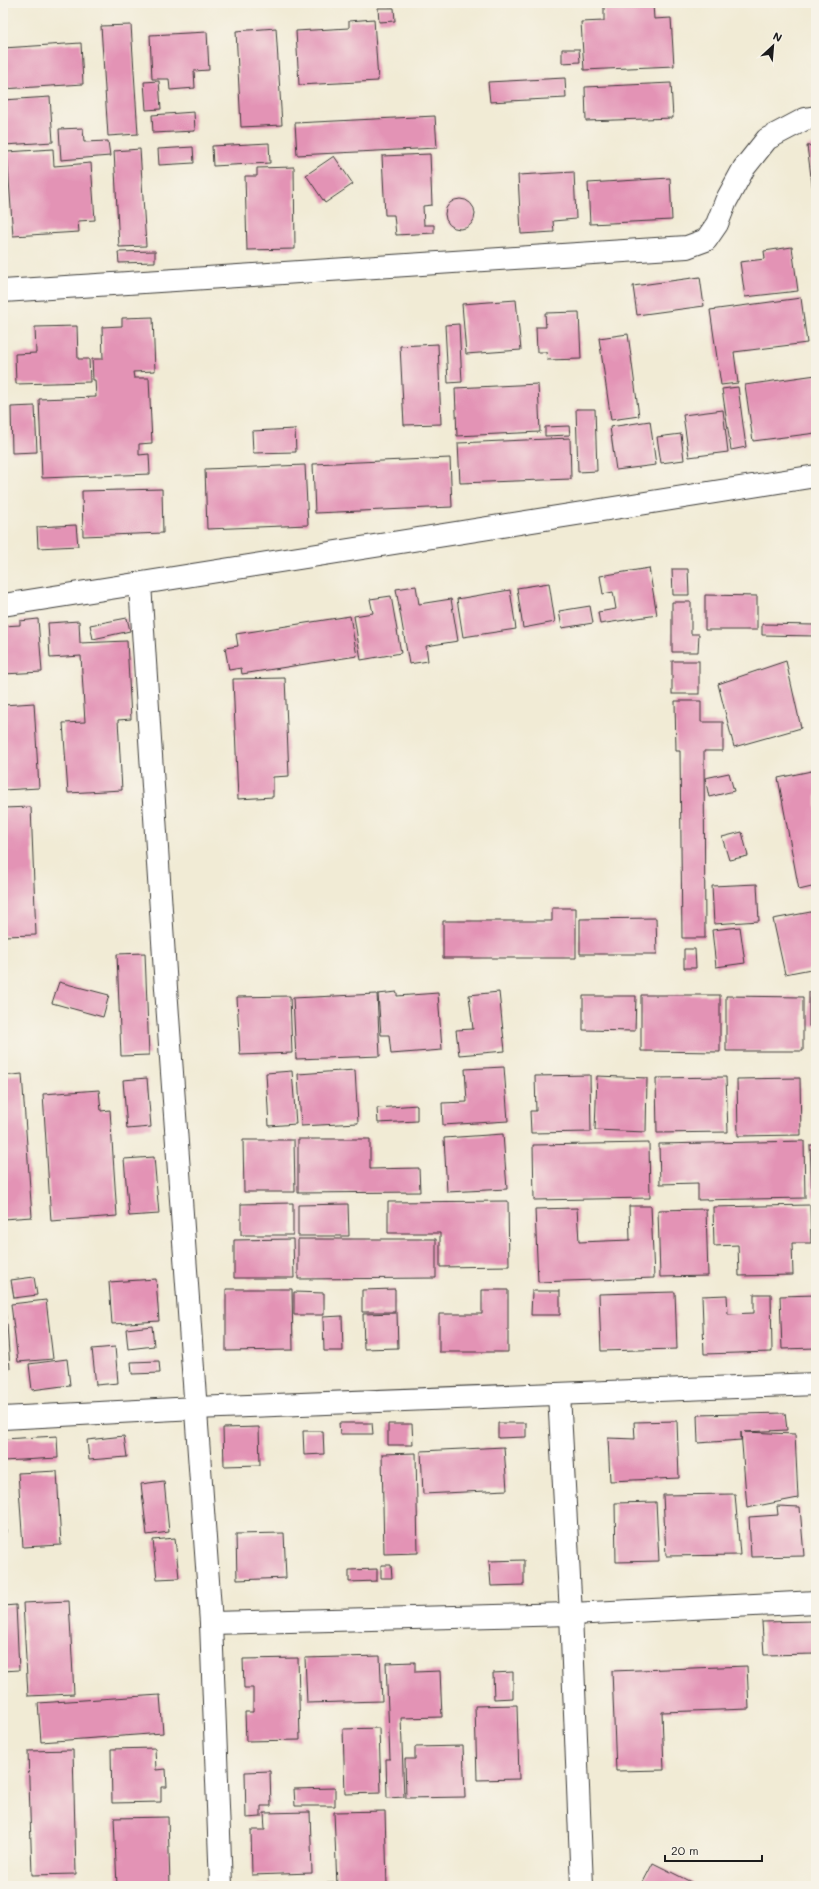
<svg xmlns="http://www.w3.org/2000/svg" width="819" height="1889" font-family="Mali,sans-serif">
	<style>
		.building { fill: #e393b5 }
		.lines { fill: none; stroke-linecap: round; stroke-linejoin: round }
		.minor-casing { stroke: #3c3b38; stroke-width: 24 }
		.minor { stroke: #fff; stroke-width: 22 }
	</style>
	<rect width="100%" height="100%" fill="#f7f3e8"/>
	<filter id="ink" filterUnits="userSpaceOnUse"><feTurbulence type="fractalNoise" baseFrequency=".025" numOctaves="2"/><feDisplacementMap in="SourceGraphic" scale="8" xChannelSelector="R" yChannelSelector="G"/><feConvolveMatrix kernelMatrix="1 2 1 2 8 2 1 2 1" color-interpolation-filters="sRGB"/></filter>
	<filter id="wash" filterUnits="userSpaceOnUse"><feTurbulence type="fractalNoise" baseFrequency=".012" numOctaves="4" result="noise"/><feDisplacementMap in="SourceGraphic" scale="16" xChannelSelector="R" yChannelSelector="G"/><feGaussianBlur stdDeviation="0.9" result="paint"/><feColorMatrix in="noise" values="0 0 0 0 0 0 0 0 0 0 0 0 0 0 0 0 0 1.4 0 .05"/><feComposite in="paint" operator="in"/></filter>
	<g filter="url(#wash)">
		<rect width="100%" height="100%" fill="#f1ebd5"/>
		<g id="blocks">
			<g class="building">
				<path d="M653 4 654 19 671 18 674 66 584 70 581 22 604 21V6Z"/>
				<path d="M378 8H394L395 21 379 22Z"/>
				<path d="M374 19 378 81 299 85 296 31 349 28V21Z"/>
				<path d="M131 25 138 134 108 136 101 26Z"/>
				<path d="M276 28 282 125 241 127 236 31Z"/>
				<path d="M207 32 209 70 194 71 195 88 170 90 169 79H152L150 35Z"/>
				<path d="M81 43 83 84 3 89V48Z"/>
				<path d="M562 49H579L580 62 562 63Z"/>
				<path d="M565 78 566 98 490 102 488 82Z"/>
				<path d="M159 81 161 109 146 110 144 82Z"/>
				<path d="M671 83 673 118 586 121 585 87Z"/>
				<path d="M50 97 53 142 4 145 3 100Z"/>
				<path d="M194 112 195 131 153 133 152 115Z"/>
				<path d="M435 116 437 148 297 155 295 123Z"/>
				<path d="M83 128 84 142 108 141 110 156 61 160 59 129Z"/>
				<path d="M269 143 270 163 213 166 212 146Z"/>
				<path d="M816 145V206H815L807 146Z"/>
				<path d="M193 147 194 163 159 165 158 149Z"/>
				<path d="M53 149 54 166 91 163 95 220 78 221 79 232 13 236 7 152Z"/>
				<path d="M140 149 146 246 119 247 114 151Z"/>
				<path d="M430 154 432 205 423 206 424 225H434V233L396 235 394 215H385L382 156Z"/>
				<path d="M334 156 353 184 325 203 306 175Z"/>
				<path d="M294 167 295 249 247 250 245 176H257V168Z"/>
				<path d="M574 172 576 219 553 221 554 232 521 234 518 175Z"/>
				<path d="M670 178 672 220 590 224 588 183Z"/>
				<circle cx="460" cy="214" r="15"/>
				<path d="M792 247 798 291 745 297 740 262 765 259 764 251Z"/>
				<path d="M155 251V262L119 263 118 252Z"/>
				<path d="M700 277 704 306 637 315 633 286Z"/>
				<path d="M801 298 807 343 734 352 738 383 721 385 710 310Z"/>
				<path d="M516 300 521 350 466 354 462 304Z"/>
				<path d="M579 312 581 359 547 360 546 352H537L536 327H546L545 313Z"/>
				<path d="M153 317 155 371 133 372 134 378H149L152 443 139 444V455L149 454 150 474 42 478 39 399 96 397 95 380H93L92 359H103L102 327 122 326V318Z"/>
				<path d="M459 324 462 382 448 383 445 325Z"/>
				<path d="M77 326 78 359H89L90 382 16 384 15 354 36 353 35 327Z"/>
				<path d="M628 334 639 416 611 420 599 338Z"/>
				<path d="M438 344 441 424 404 425 400 346Z"/>
				<path d="M816 375V433L753 441 745 385Z"/>
				<path d="M538 384 540 432 457 436 455 388Z"/>
				<path d="M738 387 746 447 731 450 722 389Z"/>
				<path d="M35 406 37 452 12 453 11 407Z"/>
				<path d="M576 409H595L597 471 578 472Z"/>
				<path d="M723 410 728 452 689 457 683 415Z"/>
				<path d="M650 421 656 465 616 470 610 427Z"/>
				<path d="M569 426 570 435 545 436V427Z"/>
				<path d="M295 429 296 452 253 453 252 431Z"/>
				<path d="M681 434 684 460 661 463 657 437Z"/>
				<path d="M570 438 571 479 460 483 458 443Z"/>
				<path d="M450 458 452 507 315 513 313 464Z"/>
				<path d="M305 465 308 525 207 529 205 469Z"/>
				<path d="M162 489 163 533 83 536 82 491Z"/>
				<path d="M76 525 78 546 38 548 37 527Z"/>
				<path d="M649 568 657 615 600 624 598 612 616 609 613 592 603 594 600 576Z"/>
				<path d="M672 569H688L689 595H673Z"/>
				<path d="M549 583 555 622 523 628 517 588Z"/>
				<path d="M416 586 419 604 451 599 458 641 426 646 428 661 409 664 396 589Z"/>
				<path d="M510 590 516 629 463 637 457 599Z"/>
				<path d="M705 595 757 596V630H705Z"/>
				<path d="M391 596 401 653 361 660 354 616 373 613 370 599Z"/>
				<path d="M672 602H691V634H699L698 652H672Z"/>
				<path d="M590 606 593 623 562 628 559 611Z"/>
				<path d="M350 616 357 656 242 674 241 668 229 670 225 648 238 646 236 634Z"/>
				<path d="M127 618 130 631 93 639 90 625Z"/>
				<path d="M38 619 42 672 3 674V626L20 625V621Z"/>
				<path d="M79 621 80 643 127 641 131 719 118 720 122 790 68 793 63 723 85 722 81 656 50 658 48 623Z"/>
				<path d="M762 624 814 625V636L762 635Z"/>
				<rect x="672" y="661" width="27" height="33"/>
				<path d="M786 661 801 728 734 747 718 684Z"/>
				<path d="M285 678 289 776 273 777V797L238 799 233 679Z"/>
				<path d="M675 701H701V722H723V751H704L705 938H682L680 751H676Z"/>
				<path d="M34 703 39 788 3 790V705Z"/>
				<path d="M816 770V886L799 890 778 778Z"/>
				<path d="M729 773 734 791 709 797 705 778Z"/>
				<path d="M31 807 36 935 3 936V808Z"/>
				<path d="M742 832 748 856 729 860 722 837Z"/>
				<path d="M757 884 759 921 714 924 712 886Z"/>
				<path d="M552 908H576V958H443V921H552Z"/>
				<path d="M816 911V968L785 974 773 919Z"/>
				<path d="M656 918 657 954H580V919Z"/>
				<path d="M740 927 745 963 716 967 712 930Z"/>
				<path d="M684 949H695L696 968H684Z"/>
				<path d="M145 953 149 1055 121 1056 117 954Z"/>
				<path d="M59 982 109 995 103 1017 52 1003Z"/>
				<path d="M397 992V996L438 993 442 1050 391 1054 389 1035H381L378 994Z"/>
				<path d="M499 992 505 1051 459 1055 456 1030 473 1029 469 995Z"/>
				<rect x="809" y="992" width="7" height="34"/>
				<path d="M377 994 380 1056 296 1059 293 998Z"/>
				<path d="M641 995H720V1052L641 1051Z"/>
				<path d="M290 996 292 1053 240 1055 237 997Z"/>
				<path d="M583 996H636L635 1031 583 1030Z"/>
				<path d="M726 996 803 997V1051H726Z"/>
				<path d="M504 1067 508 1121 443 1125 442 1103 467 1102 465 1069Z"/>
				<path d="M355 1070 358 1123 301 1126 298 1074Z"/>
				<path d="M292 1071 296 1124 269 1126 266 1073Z"/>
				<path d="M22 1074 32 1217 3 1219V1076Z"/>
				<path d="M590 1075 591 1132 531 1133 530 1111H536L535 1076Z"/>
				<path d="M597 1076 647 1078 646 1132 595 1130Z"/>
				<path d="M726 1077 728 1132 657 1133 656 1078Z"/>
				<path d="M147 1078 151 1127 127 1129 123 1080Z"/>
				<path d="M800 1078 801 1135 738 1136 737 1079Z"/>
				<path d="M99 1090 101 1111 110 1110 117 1216 51 1221 43 1094Z"/>
				<path d="M417 1105V1121L378 1123 377 1108Z"/>
				<path d="M503 1134 507 1189 447 1192 444 1138Z"/>
				<path d="M298 1139H370V1169L419 1168 420 1192 298 1193Z"/>
				<path d="M243 1140H294L295 1192H244Z"/>
				<path d="M804 1141 805 1198 698 1200V1183L660 1184 659 1144Z"/>
				<path d="M649 1143 650 1198 534 1200 533 1145Z"/>
				<path d="M810 1145H816V1196L812 1197Z"/>
				<path d="M154 1157 159 1214 129 1216 124 1159Z"/>
				<path d="M508 1201 509 1266 440 1267V1233H388V1202Z"/>
				<path d="M293 1203V1235H241V1204Z"/>
				<path d="M348 1204 349 1236H298V1205Z"/>
				<path d="M810 1205 811 1243H792L793 1275 739 1276 738 1245 714 1246 713 1207Z"/>
				<path d="M629 1206H651L654 1278 538 1282 535 1209 577 1208 579 1242 630 1240Z"/>
				<path d="M706 1209 708 1276 660 1277 658 1210Z"/>
				<path d="M293 1239 294 1278H234V1240Z"/>
				<path d="M298 1239H436V1278L298 1279Z"/>
				<path d="M34 1277 37 1295 14 1298 11 1280Z"/>
				<path d="M156 1279 159 1321 112 1324 109 1282Z"/>
				<path d="M226 1289H292L293 1350 226 1351Z"/>
				<path d="M395 1289V1312H362V1290Z"/>
				<path d="M482 1290H508V1352H439V1314H482Z"/>
				<path d="M532 1291H560V1315H531Z"/>
				<path d="M294 1292 324 1293V1315H294Z"/>
				<path d="M675 1292 677 1349 601 1351 599 1294Z"/>
				<path d="M754 1294H771L772 1352 704 1354 702 1296 727 1295 728 1314 754 1313Z"/>
				<path d="M816 1295V1348L782 1349 780 1296Z"/>
				<path d="M3 1300H4L6 1319H3Z"/>
				<path d="M46 1300 53 1359 18 1362 11 1304Z"/>
				<path d="M397 1313 398 1348 364 1349 363 1314Z"/>
				<path d="M342 1316 343 1351H324L323 1317Z"/>
				<path d="M3 1324H7L10 1369 3 1370Z"/>
				<path d="M152 1326 154 1346 128 1349 126 1329Z"/>
				<path d="M115 1347 118 1383 96 1385 92 1349Z"/>
				<path d="M67 1359 70 1385 32 1390 29 1364Z"/>
				<path d="M159 1361 160 1373 132 1374 131 1362Z"/>
				<path d="M785 1413 787 1430 745 1432 795 1434 798 1498 747 1508 741 1432V1440L698 1443 697 1415Z"/>
				<path d="M677 1421 679 1478 610 1481 608 1438 635 1439 634 1422Z"/>
				<path d="M339 1423H372L373 1434H340Z"/>
				<path d="M498 1423H526V1437L498 1438Z"/>
				<path d="M388 1424H412L413 1445H388Z"/>
				<path d="M259 1427 260 1465 224 1466 223 1428Z"/>
				<path d="M303 1431H323L324 1454 304 1455Z"/>
				<path d="M57 1436 58 1458 3 1461V1439Z"/>
				<path d="M124 1436 127 1457 89 1460 87 1440Z"/>
				<path d="M504 1447 507 1490 423 1494 421 1451Z"/>
				<path d="M416 1453 418 1553 384 1554 382 1454Z"/>
				<path d="M57 1471 61 1545 23 1547 18 1473Z"/>
				<path d="M164 1481 169 1532 147 1535 141 1484Z"/>
				<path d="M735 1494 740 1555 666 1556 663 1495Z"/>
				<rect x="3" y="1495" width="3" height="37"/>
				<path d="M656 1502 659 1561 616 1562 615 1503Z"/>
				<path d="M777 1506 800 1507 804 1556 751 1557 749 1517 778 1515Z"/>
				<path d="M284 1533 286 1578 237 1580 236 1534Z"/>
				<path d="M175 1538 179 1578 157 1579 153 1540Z"/>
				<path d="M524 1560V1585L491 1586 489 1561Z"/>
				<path d="M381 1565H391L392 1578H381Z"/>
				<path d="M377 1569V1581L349 1582V1570Z"/>
				<path d="M69 1601 74 1694 28 1696 23 1603Z"/>
				<path d="M16 1605 19 1670 3 1671V1606Z"/>
				<path d="M816 1621V1654L764 1655 762 1622Z"/>
				<path d="M380 1656 382 1701 307 1703 305 1658Z"/>
				<path d="M298 1658 300 1740 246 1741 245 1712H253V1688H244L243 1659Z"/>
				<path d="M415 1662V1672L440 1671 442 1717 401 1718 404 1797 387 1798 386 1759H390L386 1663Z"/>
				<path d="M747 1666 749 1709 662 1712 664 1770 616 1771 612 1671Z"/>
				<path d="M513 1672V1698L494 1699 493 1673Z"/>
				<path d="M160 1695 163 1733 41 1742 38 1703Z"/>
				<path d="M517 1705 519 1779 477 1780 475 1706Z"/>
				<path d="M379 1728 381 1793 345 1794 343 1729Z"/>
				<path d="M463 1746 465 1797 406 1798 405 1759H415V1747Z"/>
				<path d="M155 1748 156 1770 166 1769 167 1787H161V1802L112 1803 111 1749Z"/>
				<path d="M73 1750 76 1874 32 1875 28 1751Z"/>
				<path d="M270 1771 271 1806H261V1817L246 1818 245 1772Z"/>
				<path d="M335 1788V1806H295L294 1789Z"/>
				<path d="M385 1811 387 1886H337L334 1812Z"/>
				<path d="M310 1812 312 1873 252 1875 251 1830H265L264 1813Z"/>
				<path d="M168 1817 170 1886H117L114 1818Z"/>
				<path d="M653 1863 699 1886H641Z"/>
				<path d="M334 1883V1886H257V1885Z"/>
			</g>
		</g>
	</g>
	<g filter="url(#ink)">
		<use href="#blocks" fill-opacity="0" stroke="#3c3b38" stroke-width="1"/>
		<g class="lines">
			<g class="minor-casing">
				<g id="minor">
					<path d="M3 291 687 247 706 240 717 224 726 201 744 168 767 139 805 119 816 117"/>
					<path d="M140 584 166 988 211 1623 221 1886"/>
					<path d="M3 605 816 476"/>
					<path d="M559 1394 571 1614 582 1886"/>
					<path d="M3 1418 195 1408 816 1384"/>
					<path d="M211 1623 571 1614 816 1602"/>
				</g>
			</g>
			<use href="#minor" class="minor"/>
		</g>
	</g>
	<rect width="819" height="1889" fill="none" stroke="#f7f3e8" stroke-width="16"/>
	<g transform="translate(773 46) rotate(26)" stroke="#f7f3e8" stroke-width="3" paint-order="stroke">
	<path d="M0-3L7 15L0 10L-7 15Z" fill="#1c1c1c"/>
	<text y="-6" font-size="11" font-weight="bold" text-anchor="middle" fill="#1c1c1c">N</text>
	</g>
	<path d="M665 1855v6h97v-6" fill="none" stroke="#1c1c1c" stroke-width="2"/>
	<text x="671" y="1855" font-size="12" fill="#1c1c1c" stroke="#f7f3e8" stroke-width="3" paint-order="stroke">20 m</text>
</svg>
